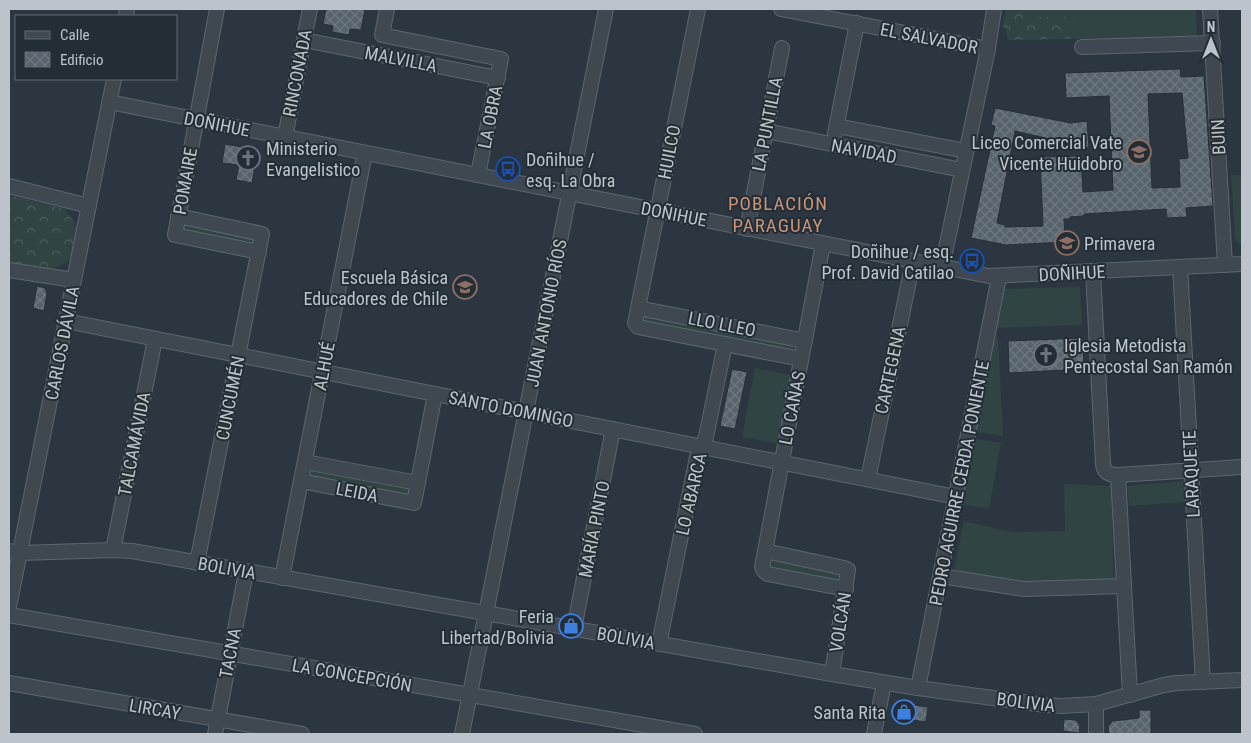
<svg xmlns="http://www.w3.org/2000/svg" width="1251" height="743" font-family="'Roboto Condensed',sans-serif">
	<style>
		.grass { fill: #304443 }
		.forest { fill: url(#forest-crowns) }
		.building { fill: url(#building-cross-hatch); stroke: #252f38; fill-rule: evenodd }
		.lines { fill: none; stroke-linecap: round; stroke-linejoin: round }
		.minor-casing { stroke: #5d666e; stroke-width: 16 }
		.minor { stroke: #3f4851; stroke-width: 14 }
		.labels { text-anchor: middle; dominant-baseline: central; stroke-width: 4; stroke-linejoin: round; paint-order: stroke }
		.street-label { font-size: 18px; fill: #bcc3cb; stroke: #232d36 }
		.poi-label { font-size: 18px; fill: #bcc3cb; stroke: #232d36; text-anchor: end }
		.neighbourhood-label { font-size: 19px; letter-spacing: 1px; fill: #ca9378; stroke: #232d36 }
	</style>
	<defs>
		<pattern id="forest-crowns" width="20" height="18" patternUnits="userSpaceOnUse" patternTransform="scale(1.25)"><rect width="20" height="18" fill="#304443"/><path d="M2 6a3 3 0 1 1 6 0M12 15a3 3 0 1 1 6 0" fill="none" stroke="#4c5d5d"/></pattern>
		<pattern id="building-cross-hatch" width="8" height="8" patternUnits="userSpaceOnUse" patternTransform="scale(1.25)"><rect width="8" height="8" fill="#57636d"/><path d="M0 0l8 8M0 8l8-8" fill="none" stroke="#6d7880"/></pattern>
	</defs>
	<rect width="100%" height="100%" fill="#2b3640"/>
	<g class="grass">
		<path d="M1006 9H1196L1197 37 1008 40 1006 29 1003 27Z"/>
		<path d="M1231 175H1242V246L1235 239Z"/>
		<path d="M181 221 258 236 256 248 178 233Z"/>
		<path d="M1080 287 1082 325 993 328 998 289Z"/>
		<path d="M641 311 795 341 793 354 639 323Z"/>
		<path d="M991 337H998L1003 436 974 432Z"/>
		<path d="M755 368 792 375 779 444 742 437Z"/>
		<path d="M970 438 1001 443 989 509 959 504Z"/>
		<path d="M312 467 410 486 408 498 309 480Z"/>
		<path d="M1184 481 1185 502 1129 506 1127 486Z"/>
		<path d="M1064 484 1111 486 1114 587 1025 590 953 576 964 521 1012 532 1065 531Z"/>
		<path d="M771 557 842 570 840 583 769 569 767 559Z"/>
	</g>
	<g class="forest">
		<path d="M1006 9H1039V17L1076 18V23L1070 24V39L1008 40 1006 29 1003 27Z"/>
		<path d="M9 195 65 209 78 228 72 259 50 271 9 263Z"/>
	</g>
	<g class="building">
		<path d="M326 9H365L361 30 350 29 349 35 332 32 333 26 323 24Z"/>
		<path d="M1180 69 1181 77 1204 76 1213 206 1186 208 1187 217 1167 218 1166 209 1084 214V216L1070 217V219H1064L1065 242 1006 245 971 238 995 126 991 125 995 108 1071 123 1087 121 1089 148 1015 131 997 223 1005 225V227L1043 226 1040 157 1081 156 1083 192 1113 190 1109 96 1066 98 1065 73ZM1182 93 1188 158 1179 159 1180 187 1152 188 1148 94Z"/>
		<path d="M225 144 258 150 252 183 236 180 239 165 222 163Z"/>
		<path d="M37 286 45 288 47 293 44 311 33 308Z"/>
		<path d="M1083 338 1084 369 1009 373 1008 341Z"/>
		<path d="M732 369 747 372 735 429 720 426Z"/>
		<path d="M906 704 928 707 926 722 899 718 901 705Z"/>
		<path d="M1139 710H1151V734H1109L1108 726 1113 721 1139 718Z"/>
		<path d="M1064 719 1076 720 1080 726 1079 733 1063 731Z"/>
	</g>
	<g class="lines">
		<g class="minor-casing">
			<g id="minor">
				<path d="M217 9 175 235 259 252"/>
				<path d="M387 9 382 35 501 59 478 175"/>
				<path d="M698 9 635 323 638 327 801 359"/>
				<path d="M781 9 988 49"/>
				<path d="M1210 9 1225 265"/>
				<path d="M126 16 127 9"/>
				<path d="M304 40 498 78"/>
				<path d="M1082 47 1213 43"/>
				<path d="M109 102 989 276 1242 264"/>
				<path d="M837 126 966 151"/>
				<path d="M766 131 962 170"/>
				<path d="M835 133 857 23"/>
				<path d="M285 137 310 9"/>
				<path d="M9 186 89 206"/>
				<path d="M178 216 262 234 197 563"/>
				<path d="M747 229 782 48"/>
				<path d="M823 244 762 567 764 571 768 574 846 589"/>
				<path d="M942 267 988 49 994 9"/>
				<path d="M1180 267 1203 682"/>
				<path d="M9 270 74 280"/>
				<path d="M1093 271 1103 464C1104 473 1110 475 1118 475L1242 467"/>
				<path d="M638 308 805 341"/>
				<path d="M66 321 956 497"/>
				<path d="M305 462 418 483"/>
				<path d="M1118 475 1130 695"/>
				<path d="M868 479 913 262"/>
				<path d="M301 481 414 503 435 394"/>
				<path d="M113 550 155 339"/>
				<path d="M9 551 20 553 113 550 132 551 832 674 918 688 1045 705 1062 706 1096 704 1164 685 1176 683 1242 680"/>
				<path d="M765 551 844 568 848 570 832 674"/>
				<path d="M941 576 1024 589 1124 586"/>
				<path d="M282 578 365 153"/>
				<path d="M9 607 114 79"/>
				<path d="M9 615 695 734"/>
				<path d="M574 629 613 429"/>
				<path d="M659 644 697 457 706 437 725 344"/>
				<path d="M9 683 302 734"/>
				<path d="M918 688 999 277"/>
				<path d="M1096 704V734"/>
				<path d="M215 734 246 572"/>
				<path d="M462 734 606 9"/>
				<path d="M874 734 884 683"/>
			</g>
		</g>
		<use href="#minor" class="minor"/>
	</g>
	<defs>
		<g id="school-ring" transform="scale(1.25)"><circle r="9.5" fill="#232d36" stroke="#8d6e63" stroke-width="1.5"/><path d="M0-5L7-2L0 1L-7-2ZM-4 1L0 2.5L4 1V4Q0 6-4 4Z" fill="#8d6e63"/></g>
		<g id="church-ring" transform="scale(1.25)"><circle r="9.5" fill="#232d36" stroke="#6b7280" stroke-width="1.5"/><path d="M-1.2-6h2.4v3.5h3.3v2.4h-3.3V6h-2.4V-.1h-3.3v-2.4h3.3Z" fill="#6b7280"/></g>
		<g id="bus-ring" transform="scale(1.25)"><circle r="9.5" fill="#232d36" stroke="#1a4fb4" stroke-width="1.5"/><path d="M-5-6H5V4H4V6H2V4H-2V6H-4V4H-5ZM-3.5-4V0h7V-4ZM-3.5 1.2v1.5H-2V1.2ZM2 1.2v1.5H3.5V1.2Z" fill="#1a4fb4"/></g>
		<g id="shop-ring" transform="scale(1.25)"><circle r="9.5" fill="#232d36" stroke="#3f7fe0" stroke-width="1.5"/><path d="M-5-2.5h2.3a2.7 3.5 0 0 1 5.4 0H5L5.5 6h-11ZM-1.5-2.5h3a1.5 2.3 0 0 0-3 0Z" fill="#3f7fe0"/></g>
	</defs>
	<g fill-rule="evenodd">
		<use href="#school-ring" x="1139" y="152"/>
		<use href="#church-ring" x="248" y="158"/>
		<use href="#bus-ring" x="508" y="169"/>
		<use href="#school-ring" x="1067" y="243"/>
		<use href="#bus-ring" x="972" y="261"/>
		<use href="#school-ring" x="465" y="287"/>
		<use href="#church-ring" x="1046" y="355"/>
		<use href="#shop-ring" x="571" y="626"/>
		<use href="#shop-ring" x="904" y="712"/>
	</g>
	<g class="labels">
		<g class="street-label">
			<text transform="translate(929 38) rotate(11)">EL SALVADOR</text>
			<text transform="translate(401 59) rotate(11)">MALVILLA</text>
			<text transform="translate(297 73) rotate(-79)">RINCONADA</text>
			<text transform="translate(490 117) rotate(-79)">LA OBRA</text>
			<text transform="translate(217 124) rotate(11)">DOÑIHUE</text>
			<text transform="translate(767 124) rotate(-79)">LA PUNTILLA</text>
			<text transform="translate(1218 137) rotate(-93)">BUIN</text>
			<text transform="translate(864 151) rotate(11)">NAVIDAD</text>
			<text transform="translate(669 152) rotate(-79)">HUILCO</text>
			<text transform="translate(185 181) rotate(-80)">POMAIRE</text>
			<text transform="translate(674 214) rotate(11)">DOÑIHUE</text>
			<text transform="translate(1072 273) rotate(-3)">DOÑIHUE</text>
			<text transform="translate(546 313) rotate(-79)">JUAN ANTONIO RÍOS</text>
			<text transform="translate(722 324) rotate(11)">LLO LLEO</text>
			<text transform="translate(62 343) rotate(-79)">CARLOS DÁVILA</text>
			<text transform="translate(324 366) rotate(-79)">ALHUÉ</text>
			<text transform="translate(890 370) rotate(-78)">CARTEGENA</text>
			<text transform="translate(230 398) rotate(-79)">CUNCUMÉN</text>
			<text transform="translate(792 408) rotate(-79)">LO CAÑAS</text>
			<text transform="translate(511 409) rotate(11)">SANTO DOMINGO</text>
			<text transform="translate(134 444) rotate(-79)">TALCAMÁVIDA</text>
			<text transform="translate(1191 474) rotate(-93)">LARAQUETE</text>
			<text transform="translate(959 483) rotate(-79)">PEDRO AGUIRRE CERDA PONIENTE</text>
			<text transform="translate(357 492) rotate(11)">LEIDA</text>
			<text transform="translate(691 494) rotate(-77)">LO ABARCA</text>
			<text transform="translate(594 529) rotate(-79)">MARÍA PINTO</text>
			<text transform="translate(227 568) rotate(10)">BOLIVIA</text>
			<text transform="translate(840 622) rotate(-81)">VOLCÁN</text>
			<text transform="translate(626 638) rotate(10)">BOLIVIA</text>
			<text transform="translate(230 653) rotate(-79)">TACNA</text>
			<text transform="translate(352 675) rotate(10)">LA CONCEPCIÓN</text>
			<text transform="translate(1026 702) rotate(7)">BOLIVIA</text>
			<text transform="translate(155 709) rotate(10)">LIRCAY</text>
		</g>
		<g class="poi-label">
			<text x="1122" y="142">Liceo Comercial Vate<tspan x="1122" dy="21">Vicente Huidobro</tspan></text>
			<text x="266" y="148" text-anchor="start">Ministerio<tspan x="266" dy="21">Evangelistico</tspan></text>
			<text x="526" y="159" text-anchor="start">Doñihue /<tspan x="526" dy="21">esq. La Obra</tspan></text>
			<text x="1084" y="243" text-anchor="start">Primavera</text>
			<text x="954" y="251">Doñihue / esq.<tspan x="954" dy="21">Prof. David Catilao</tspan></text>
			<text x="448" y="277">Escuela Básica<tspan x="448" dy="21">Educadores de Chile</tspan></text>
			<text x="1064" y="345" text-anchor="start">Iglesia Metodista<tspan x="1064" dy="21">Pentecostal San Ramón</tspan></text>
			<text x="554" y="616">Feria<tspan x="554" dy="21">Libertad/Bolivia</tspan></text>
			<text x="886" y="712">Santa Rita</text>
		</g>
		<g class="neighbourhood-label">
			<text x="778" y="203">POBLACIÓN<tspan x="778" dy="22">PARAGUAY</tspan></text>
		</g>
	</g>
	<rect width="1251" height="743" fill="none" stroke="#bcc3cb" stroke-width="20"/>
	<rect x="15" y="15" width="162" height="65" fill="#232d36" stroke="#606972"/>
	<rect x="25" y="31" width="25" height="8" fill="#3f4851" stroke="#606972"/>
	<text x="60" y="40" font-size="15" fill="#bcc3cb">Calle</text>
	<rect x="25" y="52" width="25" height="15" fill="url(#building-cross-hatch)" stroke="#606972"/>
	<text x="60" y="65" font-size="15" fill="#bcc3cb">Edificio</text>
	<g transform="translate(1211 40)" stroke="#232d36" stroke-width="4" paint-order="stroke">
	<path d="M0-4L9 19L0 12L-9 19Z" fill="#bcc3cb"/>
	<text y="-8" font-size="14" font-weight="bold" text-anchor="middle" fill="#bcc3cb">N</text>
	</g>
</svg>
